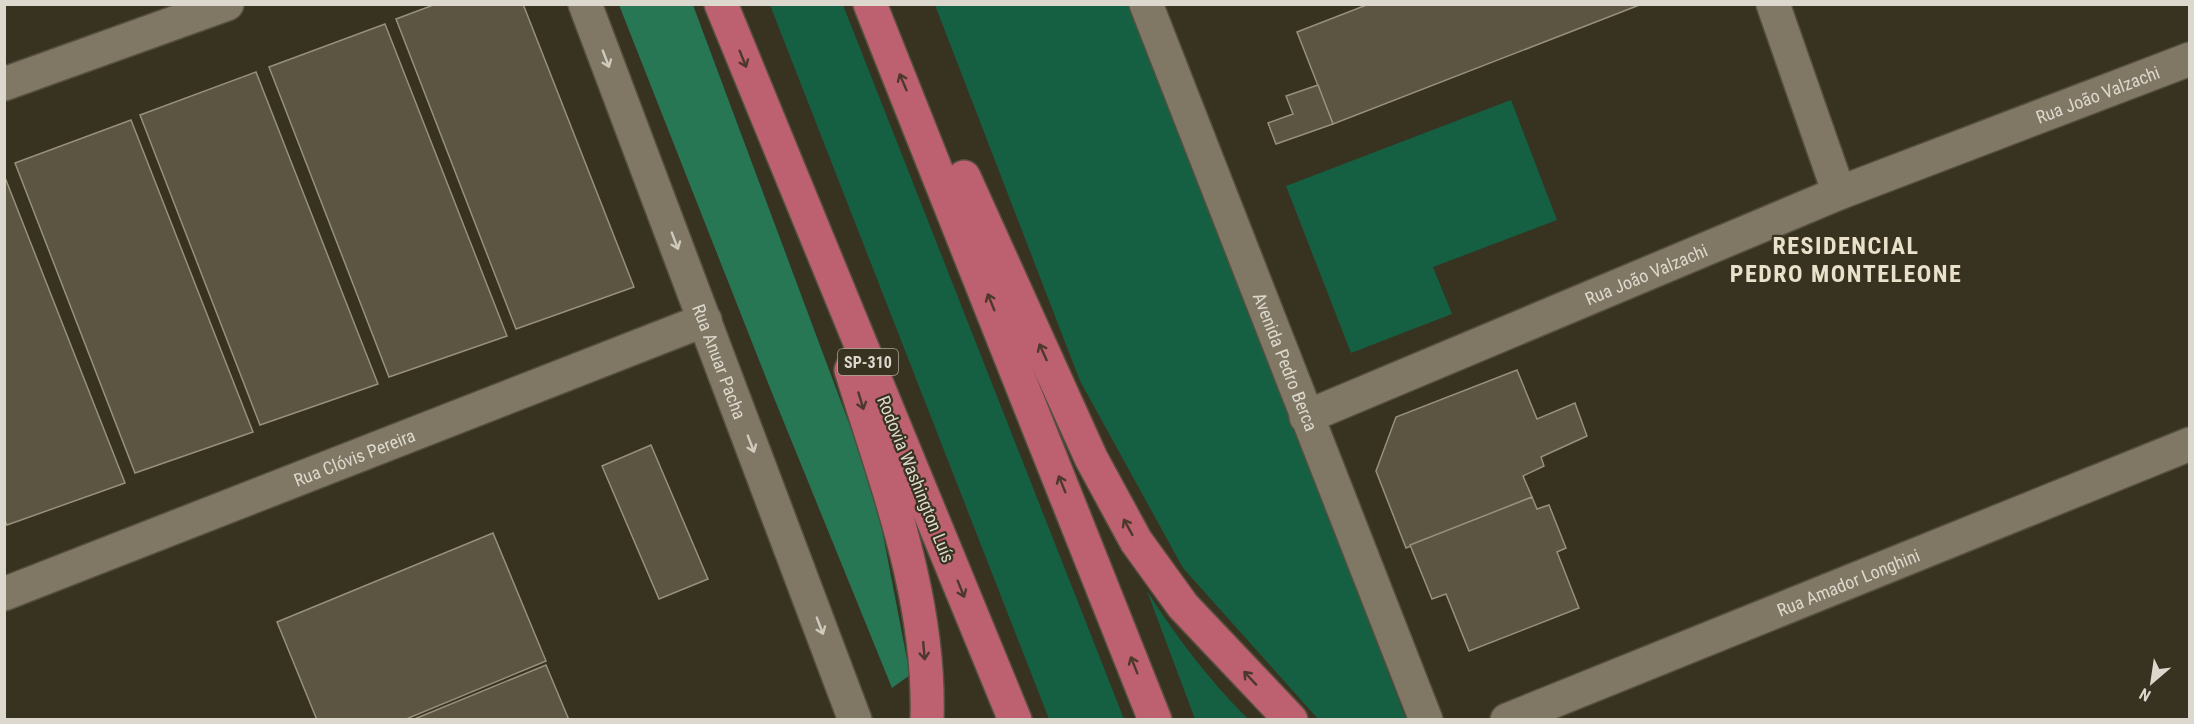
<svg xmlns="http://www.w3.org/2000/svg" width="2194" height="724" font-family="'Roboto Condensed',sans-serif">
	<style>
		.green { fill: #156042 }
		.forest { fill: #277654 }
		.building { fill: #5c5542; stroke: #98907b; stroke-width: 1.5 }
		.lines { fill: none; stroke-linecap: round; stroke-linejoin: round }
		.minor-casing { stroke: #554f3f; stroke-width: 36 }
		.highway-casing { stroke: #554f3f; stroke-width: 36 }
		.minor { stroke: #807864; stroke-width: 33 }
		.highway { stroke: #bd6070; stroke-width: 33 }
		.oneway { stroke: #cecabd }
		.oneway2 { stroke: #4c392c }
		.labels { text-anchor: middle; dominant-baseline: central; stroke-width: 4.5; stroke-linejoin: round; paint-order: stroke }
		.shield { fill: #383220; stroke: #aba699; stroke-width: 1.5 }
		.shield-label { font-size: 16px; font-weight: bold; fill: #dcd8cd }
		.street-label { font-size: 18px; fill: #dcd8cd; stroke: #383220 }
		.district-label { font-size: 24px; font-weight: bold; letter-spacing: 1.5px; fill: #e9e1ca; stroke: #383220 }
	</style>
	<rect width="100%" height="100%" fill="#383220"/>
	<g class="green">
		<path d="M770 5H843L1124 719H1049Z"/>
		<path d="M935 5H1132L1406 719H1318L1183 568 1080 381Z"/>
		<path d="M1511 100 1557 220 1433 267 1452 314 1351 353 1286 186Z"/>
		<path d="M1147 591C1177 638 1209 680 1248 719H1195Z"/>
	</g>
	<path class="forest" d="M619 5H693L875 493 910 675 892 688 772 393Z"/>
	<g class="building">
		<path d="M436 4H523L634 287 516 329 396 19Z"/>
		<path d="M1369 4H1642L1333 124 1297 32Z"/>
		<path d="M385 24 507 336 389 377 269 67Z"/>
		<path d="M256 72 378 384 260 425 140 115Z"/>
		<path d="M1318 85 1333 124 1276 144 1268 123 1293 114 1286 96Z"/>
		<path d="M131 120 253 432 135 473 15 163Z"/>
		<path d="M4 175 125 483 7 525 4 519Z"/>
		<path d="M1517 370 1537 419 1575 403 1587 436 1541 457 1544 466 1523 476 1532 497 1406 548 1376 471 1396 417Z"/>
		<path d="M651 445 708 579 659 599 602 466Z"/>
		<path d="M1532 497 1537 509 1549 505 1566 548 1557 552 1579 608 1469 651 1446 594 1432 599 1410 545Z"/>
		<path d="M493 533 546 661 404 720H317L277 622Z"/>
		<path d="M546 665 569 720H412Z"/>
	</g>
	<g class="lines">
		<g class="minor-casing">
			<g id="minor">
				<path id="s1" d="M585 4 855 720"/>
				<path id="s2" d="M1146 4 1426 720"/>
				<path d="M1773 4 1839 193"/>
				<path d="M4 84 227 4"/>
				<path id="s3" d="M1306 417 1839 193 2190 59"/>
				<path id="s4" d="M4 594 705 320"/>
				<path id="s5" d="M1507 720 2190 444"/>
			</g>
		</g>
		<g class="highway-casing">
			<g id="highway">
				<path d="M721 4 1015 720"/>
				<path d="M870 4 1155 720"/>
				<path d="M964 177 1091 458 1136 541 1183 606 1291 720"/>
				<path d="M851 370C886 484 931 599 927 720"/>
			</g>
		</g>
		<use href="#minor" class="minor"/>
		<use href="#highway" class="highway"/>
	</g>
	<defs><path id="oneway-shaft" d="M-6 0H5M1.5-3L5.5 0L1.5 3" fill="none" stroke-width="1.6" stroke-linecap="round" stroke-linejoin="round" transform="scale(1.5)"/></defs>
	<g class="oneway">
		<use href="#oneway-shaft" transform="translate(606 59) rotate(69)"/>
		<use href="#oneway-shaft" transform="translate(675 241) rotate(69)"/>
		<use href="#oneway-shaft" transform="translate(751 444) rotate(69)"/>
		<use href="#oneway-shaft" transform="translate(820 626) rotate(69)"/>
	</g>
	<g class="oneway2">
		<use href="#oneway-shaft" transform="translate(743 59) rotate(68)"/>
		<use href="#oneway-shaft" transform="translate(903 82) rotate(-113)"/>
		<use href="#oneway-shaft" transform="translate(991 302) rotate(-112)"/>
		<use href="#oneway-shaft" transform="translate(1043 352) rotate(-114)"/>
		<use href="#oneway-shaft" transform="translate(861 401) rotate(73)"/>
		<use href="#oneway-shaft" transform="translate(1062 484) rotate(-112)"/>
		<use href="#oneway-shaft" transform="translate(1128 527) rotate(-119)"/>
		<use href="#oneway-shaft" transform="translate(961 589) rotate(68)"/>
		<use href="#oneway-shaft" transform="translate(924 651) rotate(85)"/>
		<use href="#oneway-shaft" transform="translate(1134 665) rotate(-112)"/>
		<use href="#oneway-shaft" transform="translate(1250 678) rotate(-133)"/>
	</g>
	<g class="labels">
		<rect class="shield" x="838" y="349" width="60" height="26" rx="4.5"/>
		<g class="shield-label">
			<text x="868" y="362">SP-310</text>
		</g>
		<g class="street-label">
			<text stroke="none"><textPath href="#s3" startOffset="855">Rua João Valzachi</textPath></text>
			<text stroke="none"><textPath href="#s3" startOffset="369">Rua João Valzachi</textPath></text>
			<text stroke="none"><textPath href="#s1" startOffset="382">Rua Anuar Pacha</textPath></text>
			<text stroke="none"><textPath href="#s2" startOffset="384">Avenida Pedro Berca</textPath></text>
			<text stroke="none"><textPath href="#s4" startOffset="376">Rua Clóvis Pereira</textPath></text>
			<text transform="translate(916 479) rotate(68)">Rodovia Washington Luís</text>
			<text stroke="none"><textPath href="#s5" startOffset="368">Rua Amador Longhini</textPath></text>
		</g>
		<g class="district-label">
			<text x="1846" y="246">RESIDENCIAL<tspan x="1846" dy="28">PEDRO MONTELEONE</tspan></text>
		</g>
	</g>
	<rect width="2194" height="724" fill="none" stroke="#dcd8cd" stroke-width="12"/>
	<g transform="translate(2152 682) rotate(209)" stroke="#383220" stroke-width="4.5" paint-order="stroke">
	<path d="M0-4.5L10 22L0 15L-10 22Z" fill="#dcd8cd"/>
	<text y="-9" font-size="16" font-weight="bold" text-anchor="middle" fill="#dcd8cd">N</text>
	</g>
</svg>
